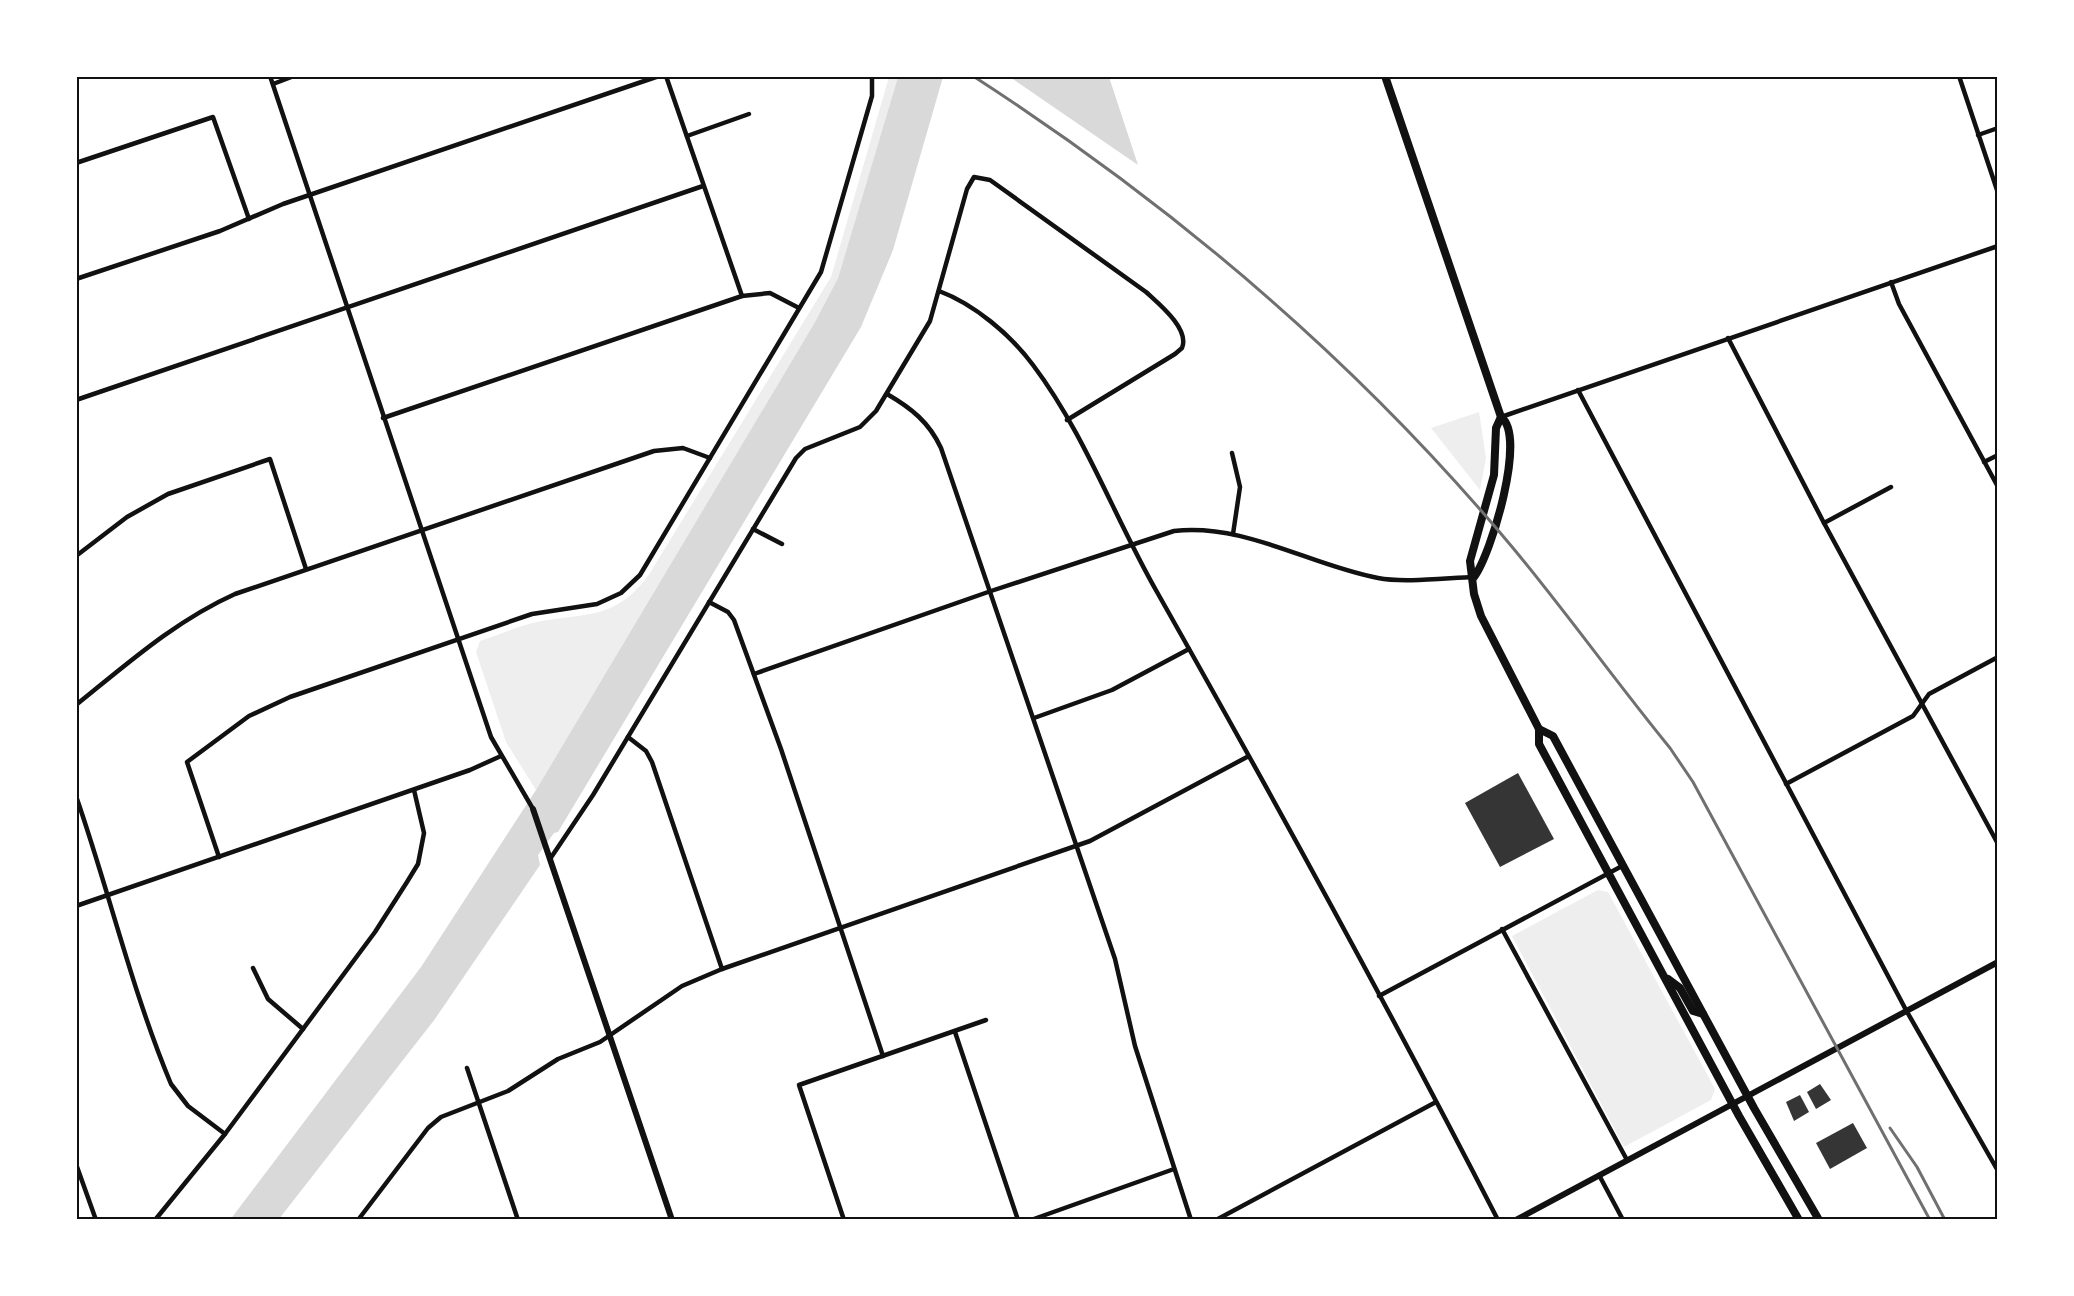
<svg xmlns="http://www.w3.org/2000/svg" width="2074" height="1296" font-family="'Roboto Serif',serif">
	<style>
		.green { fill: #eee }
		.water { fill: #d9d9d9 }
		.building { fill: #353535 }
		.lines { fill: none; stroke-linecap: round; stroke-linejoin: round }
		.minor { stroke: #111; stroke-width: 4.5 }
		.tertiary { stroke: #111; stroke-width: 6 }
		.primary { stroke: #111; stroke-width: 8 }
		.rail { stroke: #707070; stroke-width: 3 }
		.neatline { fill: none; stroke: #111; stroke-width: 2 }
	</style>
	<rect width="100%" height="100%" fill="#fff"/>
	<g class="green">
		<path d="M889 77H898L838 278 815 322 536 790 506 742 476 652 480 641C499 635 518 626 537 622 586 612 614 621 648 576L831 277Z"/>
		<path d="M1479 412 1486 458 1480 490 1431 428Z"/>
		<path d="M1598 890 1608 892 1715 1089 1711 1100 1624 1147 1512 936Z"/>
	</g>
	<g class="water">
		<path d="M898 77H943L893 250 861 327 558 832 554 833 538 855 540 865 435 1019 279 1219 230 1220 421 967 536 790 815 322 838 278Z"/>
		<path d="M1010 77H1109L1138 165Z"/>
	</g>
	<g class="building">
		<path d="M1518 773 1554 839 1500 867 1465 803Z"/>
		<path d="M1820 1084 1831 1100 1816 1109 1807 1092Z"/>
		<path d="M1800 1095 1809 1112 1794 1121 1786 1102Z"/>
		<path d="M1853 1123 1867 1148 1830 1169 1816 1143Z"/>
	</g>
	<g class="lines">
		<g class="minor">
			<path d="M270 76 491 737 533 809"/>
			<path d="M666 76 742 296"/>
			<path d="M1959 76 1998 193"/>
			<path d="M273 84 294 76"/>
			<path d="M1978 135 1998 128"/>
			<path d="M687 136 749 114"/>
			<path d="M76 163 213 117 249 219"/>
			<path d="M76 279 220 231 283 204 659 76"/>
			<path d="M1891 282 1899 304 1998 487"/>
			<path d="M939 291C974 304 1011 335 1033 365 1085 434 1114 517 1157 592 1274 799 1389 1008 1498 1220"/>
			<path d="M1728 338 1824 523 1998 844"/>
			<path d="M1578 390 1906 1010 1998 1171"/>
			<path d="M887 394C911 408 929 422 941 448L1115 959 1135 1046 1191 1220"/>
			<path d="M76 400 703 186"/>
			<path d="M1501 417 1998 246"/>
			<path d="M383 418 742 296 770 293 799 308"/>
			<path d="M1232 453 1240 487 1233 534"/>
			<path d="M1984 462 1998 455"/>
			<path d="M1824 523 1891 487"/>
			<path d="M753 529 782 544"/>
			<path d="M76 556 127 517 168 494 270 459 306 569"/>
			<path d="M709 602 728 612 734 620 781 749 883 1056"/>
			<path d="M754 674 991 591 1174 531C1245 523 1309 565 1378 578 1403 583 1446 578 1474 577"/>
			<path d="M76 705C127 664 175 621 235 594L654 451 683 448 710 458"/>
			<path d="M1034 718 1112 690 1189 649"/>
			<path d="M628 737 646 751 652 762 722 969"/>
			<path d="M1786 784 1913 716 1929 694 1998 657"/>
			<path d="M76 796C109 891 132 991 171 1084L188 1106 225 1134"/>
			<path d="M219 857 187 762 249 716 290 697 532 614 597 604 621 593 640 575 821 272 872 96V76"/>
			<path d="M550 859 593 795 796 458 805 449 860 427 876 411 930 321 967 189 974 177 990 180 1146 292C1159 304 1190 329 1182 348L1175 354 1067 420"/>
			<path d="M76 906 470 770 501 756"/>
			<path d="M1502 929 1627 1160"/>
			<path d="M253 968 268 999 303 1029"/>
			<path d="M1379 996 1624 865"/>
			<path d="M955 1032 1018 1220"/>
			<path d="M467 1068 518 1220"/>
			<path d="M76 1164 96 1220"/>
			<path d="M1599 1175 1623 1220"/>
			<path d="M155 1220 225 1134 375 932 407 882 418 864 424 833 414 790"/>
			<path d="M358 1220 428 1128 441 1117 508 1091 558 1059 600 1042 682 986 722 969 1090 841 1247 757"/>
			<path d="M844 1220 799 1085 986 1020"/>
			<path d="M1031 1220 1174 1169"/>
			<path d="M1216 1220 1436 1102"/>
		</g>
		<g class="tertiary">
			<path d="M533 809 672 1220"/>
			<path d="M1516 1220 1998 962"/>
		</g>
		<g class="primary">
			<path d="M1385 76 1501 417C1527 436 1491 555 1474 577"/>
			<path d="M1501 417 1496 428 1494 475 1470 561 1474 594 1481 616 1539 729V744L1739 1116 1799 1220"/>
			<path d="M1539 729 1553 736 1754 1108 1819 1220"/>
			<path d="M1668 979 1680 988 1693 1011 1703 1014"/>
		</g>
		<g class="rail">
			<path d="M973 76C1174 206 1359 363 1513 548 1567 613 1616 682 1670 748L1693 782 1930 1220"/>
			<path d="M1890 1128 1917 1167 1945 1220"/>
		</g>
	</g>
	<rect width="2074" height="1296" fill="none" stroke="#ffffff" stroke-width="156"/>
	<rect x="78" y="78" width="1918" height="1140" class="neatline"/>
</svg>
